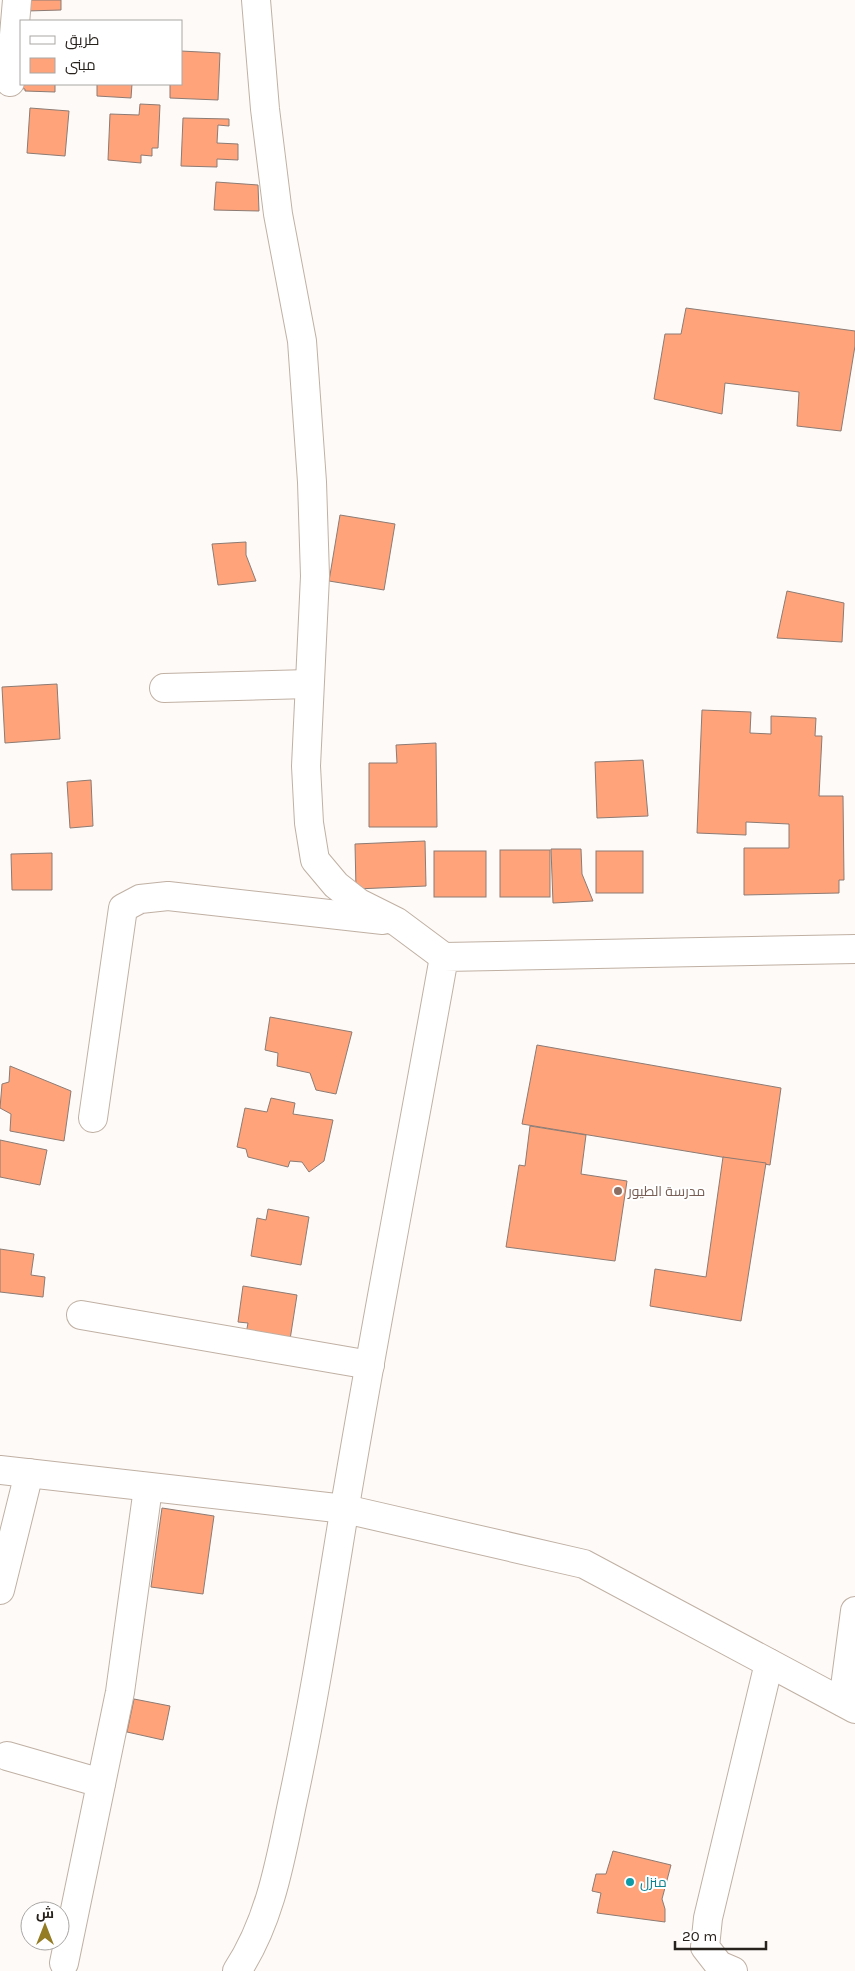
<svg xmlns="http://www.w3.org/2000/svg" width="855" height="1971" font-family="Karla,Cairo,sans-serif">
	<style>
		.building { fill: #ffa37b; stroke: #8d7b73 }
		.lines { fill: none; stroke-linecap: round; stroke-linejoin: round }
		.street-casing { stroke: #c0b0a3; stroke-width: 30 }
		.street { stroke: #fff; stroke-width: 28 }
		.education-dot { fill: #8d6e63; stroke: #fff; stroke-width: 2 }
		.culture-dot { fill: #0f9aa8; stroke: #fff; stroke-width: 2 }
		.labels { text-anchor: middle; dominant-baseline: central; stroke-width: 4; stroke-linejoin: round; paint-order: stroke }
		.education-label { font-size: 14px; fill: #785e54; stroke: #fff; text-anchor: start }
		.culture-label { font-size: 14px; fill: #0d838f; stroke: #fff; text-anchor: start }
	</style>
	<rect width="100%" height="100%" fill="#fdfaf7"/>
	<g class="building">
		<path d="M27 0H61V10L27 11Z"/>
		<path d="M181 51 220 53 218 100 170 98V84H181Z"/>
		<path d="M21 84H55V92L25 91V89L18 88Z"/>
		<path d="M97 84H132L131 98 97 96Z"/>
		<path d="M140 104 160 105 158 148H152V156L141 155V163L108 160 110 114 139 115Z"/>
		<path d="M30 108 69 111 65 156 27 153Z"/>
		<path d="M183 118 229 119V126L218 125 217 143 238 144V160L217 159V167L181 166Z"/>
		<path d="M216 182 258 185 259 211 214 210Z"/>
		<path d="M686 308 855 331V346L841 431 797 426 799 392 725 383 722 414 654 399 665 334H681Z"/>
		<path d="M340 515 395 524 384 590 329 581Z"/>
		<path d="M246 542V555L256 581 218 585 212 544Z"/>
		<path d="M787 591 844 603 842 642 777 638Z"/>
		<path d="M57 684 60 739 5 743 2 687Z"/>
		<path d="M702 710 751 712 750 733 771 734V716L816 718 815 736H822L819 796H843L844 880H839V893L744 895V848H789V824L746 822V835L697 833Z"/>
		<path d="M436 743 437 827H369V763H397L396 745Z"/>
		<path d="M643 760 648 816 597 818 595 762Z"/>
		<path d="M91 780 93 826 70 828 67 782Z"/>
		<path d="M425 841 426 886 356 889 355 844Z"/>
		<path d="M551 849H581L582 874 593 901 553 903Z"/>
		<rect x="500" y="850" width="50" height="47"/>
		<rect x="434" y="851" width="52" height="46"/>
		<rect x="596" y="851" width="47" height="42"/>
		<path d="M52 853V890H12L11 854Z"/>
		<path d="M270 1017 352 1032 336 1094 316 1090 310 1073 277 1066 278 1053 265 1050Z"/>
		<path d="M537 1045 781 1088 770 1165 522 1124Z"/>
		<path d="M10 1066 71 1091 64 1141 10 1131 11 1114 0 1108 2 1084 9 1082Z"/>
		<path d="M271 1098 295 1103 293 1114 333 1120 324 1161 309 1172 302 1162 290 1161 288 1167 248 1157 246 1149 237 1147 245 1108 267 1112Z"/>
		<path d="M530 1126 586 1135 581 1174 627 1181 615 1261 506 1247 519 1165 525 1166Z"/>
		<path d="M0 1140 47 1150 40 1185 0 1177Z"/>
		<path d="M723 1157 766 1163 741 1321 650 1306 655 1269 706 1277Z"/>
		<path d="M268 1209 309 1217 301 1265 251 1256 257 1218 266 1220Z"/>
		<path d="M0 1249 34 1254 31 1275 45 1277 43 1297 0 1292Z"/>
		<path d="M243 1286 297 1295 289 1346 245 1339 248 1323 238 1322Z"/>
		<path d="M162 1508 214 1516 203 1594 151 1587Z"/>
		<path d="M134 1699 170 1706 163 1740 127 1732Z"/>
		<path d="M613 1851 671 1865 662 1899 665 1909V1922L597 1913 601 1893 592 1891 596 1874H606Z"/>
	</g>
	<g class="lines">
		<g class="street-casing">
			<g id="street">
				<path d="M256 0 265 109 278 214 302 341 312 482 315 576 306 766 309 823 315 860 336 885 359 903 397 922 444 957"/>
				<path d="M10 82 17 0"/>
				<path d="M164 688 309 684"/>
				<path d="M93 1118 123 908 140 899 168 896 383 920"/>
				<path d="M81 1315 370 1365"/>
				<path d="M0 1470 345 1509 584 1564 855 1709"/>
				<path d="M0 1590 29 1473"/>
				<path d="M843 1702 855 1611"/>
				<path d="M7 1756 101 1783"/>
				<path d="M64 1963 120 1692 148 1488"/>
				<path d="M237 1971C270 1921 280 1862 292 1804 313 1707 328 1610 344 1512 375 1326 411 1142 444 957L855 949"/>
				<path d="M733 1971 719 1965 705 1947 708 1918 769 1663"/>
			</g>
		</g>
		<use href="#street" class="street"/>
	</g>
	<circle class="education-dot" cx="618" cy="1191" r="5"/>
	<circle class="culture-dot" cx="630" cy="1882" r="5"/>
	<g class="labels">
		<g class="education-label">
			<text x="628" y="1191">مدرسة الطيور</text>
		</g>
		<g class="culture-label">
			<text x="640" y="1882">منزل</text>
		</g>
	</g>
	<rect x="20" y="20" width="162" height="65" fill="#ffffff" stroke="#a9a7a5"/>
	<rect x="30" y="36" width="25" height="8" fill="#ffffff" stroke="#a9a7a5"/>
	<text x="65" y="45" font-size="15" fill="#28221d">طريق</text>
	<rect x="30" y="58" width="25" height="15" fill="#ffa37b" stroke="#a9a7a5"/>
	<text x="65" y="70" font-size="15" fill="#28221d">مبنى</text>
	<g transform="translate(45 1926)"><circle r="24" fill="#ffffff" stroke="#a9a7a5"/>
	<path d="M0-4L9 19L0 12L-9 19Z" fill="#937c23"/>
	<text y="-8" font-size="14" font-weight="bold" text-anchor="middle" fill="#28221d">ش</text>
	</g>
	<path d="M675 1941v8h91v-8" fill="none" stroke="#28221d" stroke-width="2.5"/>
	<text x="682" y="1941" font-size="15" fill="#28221d" stroke="#ffffff" stroke-width="4" paint-order="stroke">20 m</text>
</svg>
